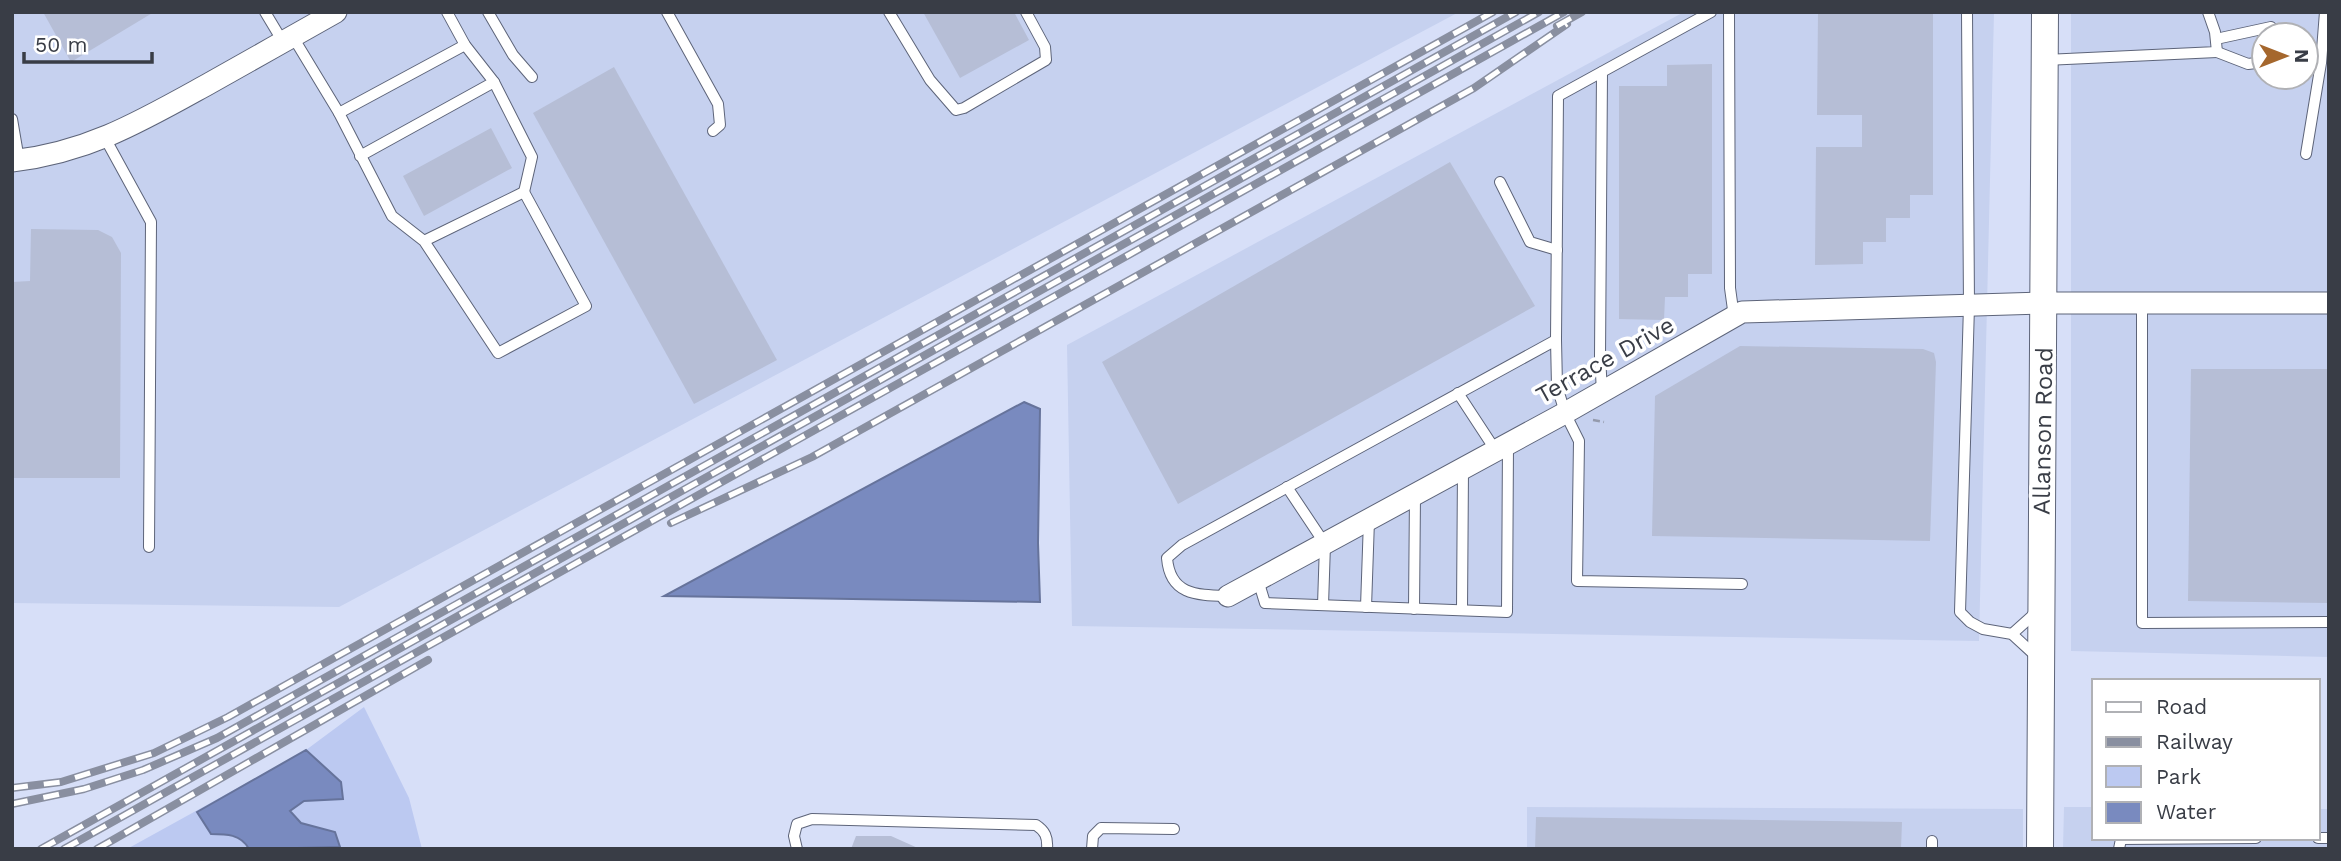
<svg xmlns="http://www.w3.org/2000/svg" width="2341" height="861" font-family="'Work Sans',sans-serif">
	<style>
		.built { fill: #c6d1ef; fill-rule: evenodd }
		.green { fill: #bcc9f1 }
		.water { fill: #798abf; stroke: #66739b; stroke-width: 2 }
		.building { fill: #b6bed6 }
		.lines { fill: none; stroke-linecap: round; stroke-linejoin: round }
		.service-casing { stroke: #5d6479; stroke-width: 12 }
		.minor-casing { stroke: #5d6479; stroke-width: 23 }
		.tertiary-casing { stroke: #5d6479; stroke-width: 28 }
		.path { stroke: #949aac; stroke-width: 2.5; stroke-dasharray: 7 3.5; stroke-linecap: butt }
		.service { stroke: #fff; stroke-width: 10 }
		.minor { stroke: #fff; stroke-width: 21 }
		.tertiary { stroke: #fff; stroke-width: 26 }
		.rail-casing { stroke: #898fa0; stroke-width: 8 }
		.rail { stroke: #fff; stroke-width: 5; stroke-dasharray: 16; stroke-linecap: butt }
		.labels { text-anchor: middle; dominant-baseline: central; stroke-width: 7; stroke-linejoin: round; paint-order: stroke }
		.street-label { font-size: 24px; fill: #393d46; stroke: #fff }
	</style>
	<rect width="100%" height="100%" fill="#d7dff8"/>
	<g class="built">
		<path d="M12 12H1459L339 607 12 603Z"/>
		<path d="M1684 12H1994L1979 641 1072 626 1067 345Z"/>
		<path d="M2071 12H2329V657L2071 651ZM2264 35H2306V77H2264Z"/>
		<path d="M1527 807 2023 809V849H1527Z"/>
		<path d="M2064 807H2094V838H2318V809H2329V849H2063Z"/>
	</g>
	<path class="green" d="M364 707 409 798 422 849H127L306 750Z"/>
	<g class="water">
		<path d="M1024 402 1040 409 1038 543 1040 602 664 596Z"/>
		<path d="M306 750 341 782 343 799 304 801 290 811 301 823 335 832 340 847 249 849C241 834 226 834 211 834L197 812Z"/>
	</g>
	<g class="building">
		<path d="M43 12H154L71 62Z"/>
		<path d="M923 12H1014L1029 40 960 78Z"/>
		<path d="M1818 12H1933V195H1910V218H1886V242H1863V264L1815 265 1816 147H1862V115H1817Z"/>
		<path d="M1712 64V274H1688V297H1665L1664 320 1619 319V86H1667V65Z"/>
		<path d="M614 67 777 360 694 404 533 113Z"/>
		<path d="M491 128 512 168 424 216 403 176Z"/>
		<path d="M1450 162 1535 306 1178 504 1102 362Z"/>
		<path d="M31 229 98 230 112 237 121 253 120 478H12V282L30 281Z"/>
		<path d="M1740 346 1923 349 1934 353 1936 362 1930 541 1652 536 1655 396Z"/>
		<path d="M2191 369H2329V603L2188 601Z"/>
		<path d="M1536 817 1902 822 1901 849H1535Z"/>
		<path d="M856 836H891L920 849H851Z"/>
	</g>
	<g class="lines">
		<g class="service-casing">
			<g id="service">
				<path d="M265 12 283 42"/>
				<path d="M447 12 465 45 494 82 532 157 524 192"/>
				<path d="M488 12 513 55 532 77"/>
				<path d="M667 12 718 104 720 125 713 131"/>
				<path d="M889 12 930 80 956 110 964 108 1046 60 1045 47 1026 12"/>
				<path d="M1729 12 1730 288 1734 317"/>
				<path d="M1967 12 1969 306 1960 612 1970 622 1983 629 2012 634 2038 658"/>
				<path d="M293 37 339 113 392 216 424 241 498 353 586 306 524 192 424 241"/>
				<path d="M2216 39 2271 27 2272 35"/>
				<path d="M2217 52 2248 64 2264 62"/>
				<path d="M2045 60 2217 52 2215 32 2208 12"/>
				<path d="M1602 72 1600 356 1602 392"/>
				<path d="M339 113 465 45"/>
				<path d="M12 119 19 160"/>
				<path d="M105 138 151 222 149 547"/>
				<path d="M2306 154 2321 63 2325 12"/>
				<path d="M360 156 494 82"/>
				<path d="M1500 182 1530 242 1557 250"/>
				<path d="M2142 303V623L2329 622"/>
				<path d="M1556 340 1558 96 1711 12"/>
				<path d="M1458 393 1496 451"/>
				<path d="M1287 487 1325 544 1323 605"/>
				<path d="M1258 580 1265 603 1507 612 1508 444"/>
				<path d="M1228 596C1196 595 1170 595 1167 558L1182 545 1556 340 1557 386 1565 413 1579 441 1577 581 1742 584"/>
				<path d="M1366 607 1369 520"/>
				<path d="M1414 609 1415 495"/>
				<path d="M1462 610 1463 469"/>
				<path d="M2012 634 2031 617 2037 609"/>
				<path d="M2318 838H2329"/>
				<path d="M1932 841V849"/>
				<path d="M797 849 794 836 797 824 812 819 1036 825C1045 831 1048 837 1047 849"/>
				<path d="M1092 849 1093 836 1101 828 1174 829"/>
				<path d="M2119 849 2121 839 2256 838"/>
			</g>
		</g>
		<g class="minor-casing">
			<g id="minor">
				<path d="M12 161C90 152 143 120 210 83 252 59 294 36 336 12"/>
				<path d="M1228 596 1565 413 1742 312 2045 303H2329"/>
			</g>
		</g>
		<g class="tertiary-casing">
			<path id="tertiary" d="M2040 849 2045 12"/>
		</g>
		<path class="path" d="M1593 420 1604 422"/>
		<use href="#service" class="service"/>
		<use href="#minor" class="minor"/>
		<use href="#tertiary" class="tertiary"/>
		<g class="rail-casing">
			<g id="rail">
				<path d="M1557 26 1582 12"/>
				<path d="M671 523 812 457 1002 351 1474 88 1567 24"/>
				<path d="M12 788 61 782 154 753 228 717 1493 12"/>
				<path d="M12 804 84 789 143 770 217 738 1516 12"/>
				<path d="M41 849 1539 12"/>
				<path d="M64 849 1564 12"/>
				<path d="M97 849 428 660"/>
			</g>
		</g>
		<use href="#rail" class="rail"/>
	</g>
	<g class="labels">
		<g class="street-label">
			<text transform="translate(1605 360) rotate(-29)">Terrace Drive</text>
			<text transform="translate(2043 431) rotate(-89)">Allanson Road</text>
		</g>
	</g>
	<rect width="2341" height="861" fill="none" stroke="#393d46" stroke-width="28"/>
	<rect x="2092" y="679" width="228" height="161" fill="#ffffff" stroke="#b0b1b5" stroke-width="2"/>
	<rect x="2106" y="702" width="35" height="10" fill="#ffffff" stroke="#b0b1b5" stroke-width="2"/>
	<text x="2156" y="714" font-size="21" fill="#393d46">Road</text>
	<rect x="2106" y="737" width="35" height="10" fill="#898fa0" stroke="#b0b1b5" stroke-width="2"/>
	<text x="2156" y="749" font-size="21" fill="#393d46">Railway</text>
	<rect x="2106" y="766" width="35" height="21" fill="#bcc9f1" stroke="#b0b1b5" stroke-width="2"/>
	<text x="2156" y="784" font-size="21" fill="#393d46">Park</text>
	<rect x="2106" y="802" width="35" height="21" fill="#798abf" stroke="#b0b1b5" stroke-width="2"/>
	<text x="2156" y="819" font-size="21" fill="#393d46">Water</text>
	<g transform="translate(2285 56) rotate(90)"><circle r="33" fill="#ffffff" stroke="#b0b1b5" stroke-width="2"/>
	<path d="M0-5L12 26L0 18L-12 26Z" fill="#a5672d"/>
	<text y="-10" font-size="19" font-weight="bold" text-anchor="middle" fill="#393d46">N</text>
	</g>
	<path d="M24 52v10h128v-10" fill="none" stroke="#393d46" stroke-width="3.5"/>
	<text x="35" y="52" font-size="21" fill="#393d46" stroke="#ffffff" stroke-width="5" paint-order="stroke">50 m</text>
</svg>
